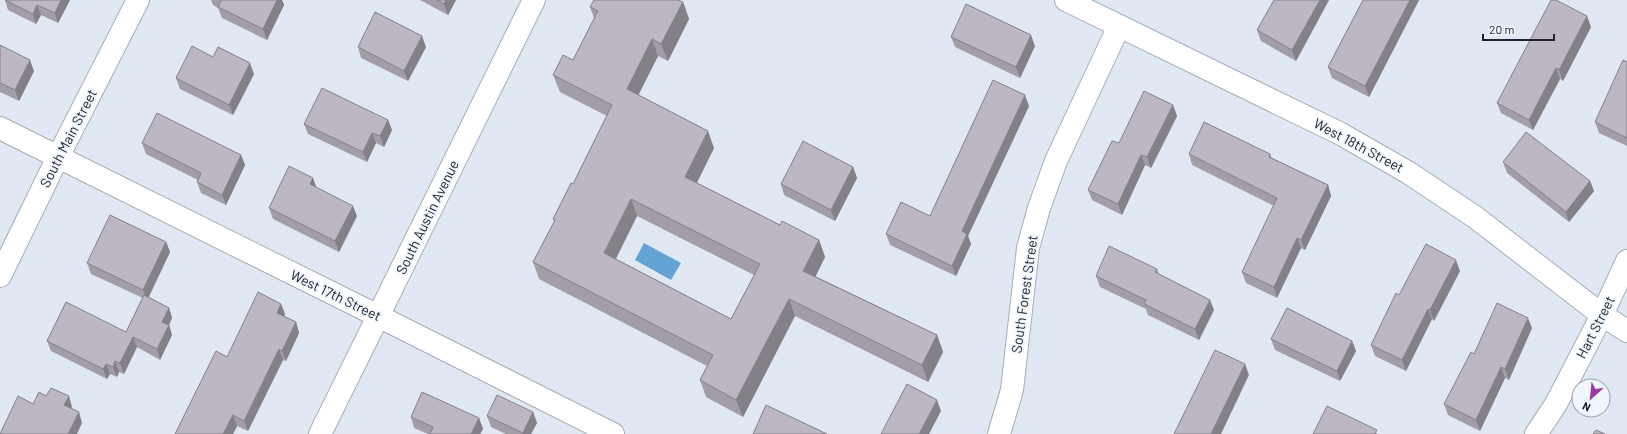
<svg xmlns="http://www.w3.org/2000/svg" width="1627" height="434" font-family="Barlow,sans-serif">
	<style>
		.water { fill: #64a4d4 }
		.lines { fill: none; stroke-linecap: round; stroke-linejoin: round }
		.street-casing { stroke: #a5adb7; stroke-width: 24 }
		.secondary-casing { stroke: #a5adb7; stroke-width: 24 }
		.street { stroke: #fff; stroke-width: 22 }
		.secondary { stroke: #fff; stroke-width: 22 }
		.wall { fill: #a29da7; fill-rule: evenodd }
		.shaded-wall { fill: #848088 }
		.building { fill: #bcb7c2; stroke: #848088; fill-rule: evenodd }
		.labels { text-anchor: middle; dominant-baseline: central; stroke-width: 3.5; stroke-linejoin: round; paint-order: stroke }
		.street-label { font-size: 14px; fill: #212427; stroke: #eff6fe }
	</style>
	<rect width="100%" height="100%" fill="#e0e9f3"/>
	<path class="water" d="M644 243 681 263 671 280 635 260Z"/>
	<g class="lines">
		<g class="street-casing">
			<g id="street">
				<path d="M1066 0 1341 134 1409 173 1475 217 1602 315 1627 331"/>
				<path d="M0 128 378 316"/>
				<path d="M0 276 58 157 138 0"/>
				<path d="M999 434 1012 390 1028 248 1039 208 1056 161 1119 26"/>
				<path d="M1536 434 1556 404 1602 315 1627 261"/>
			</g>
		</g>
		<g class="secondary-casing">
			<g id="secondary">
				<path d="M378 316 613 434"/>
				<path d="M320 434 534 0"/>
			</g>
		</g>
		<use href="#street" class="street"/>
		<use href="#secondary" class="secondary"/>
	</g>
	<g class="wall">
		<path d="M5 0H70L58 23 41 15 36 24 8 10Z"/>
		<path d="M211 0H282L284 5 267 40 222 18 218 8 213 5Z"/>
		<path d="M420 0H456L448 15Z"/>
		<path d="M1329 0 1296 61 1261 41 1257 30Z"/>
		<path d="M1363 0H1419L1369 97 1332 78 1328 67Z"/>
		<path d="M683 2 689 19 668 61 658 56 638 95 714 148 697 183 780 225 819 240 825 257 815 276 937 335 943 352 928 382 795 316 743 417 706 397 700 380 707 366 539 279 533 262 554 222 553 219 573 184 607 116 560 92 553 75 573 60 594 18 590 7ZM637 216 754 275 731 319 616 259Z"/>
		<path d="M1591 27 1563 81 1560 79 1533 130 1501 113 1497 103Z"/>
		<path d="M951 37 1035 46 1020 78 955 47Z"/>
		<path d="M0 45 34 71 19 101 0 92Z"/>
		<path d="M358 47H426L408 81 361 58Z"/>
		<path d="M1627 62V146L1599 133 1595 122Z"/>
		<path d="M254 74 233 115 180 89 176 78Z"/>
		<path d="M1173 105 1177 116 1151 168 1145 165 1122 215 1092 200 1088 190 1119 143Z"/>
		<path d="M1029 106 968 236 971 244 956 276 890 245 886 234 930 216Z"/>
		<path d="M388 120 392 130 384 147 376 143 367 162 308 134 304 124Z"/>
		<path d="M142 143 241 155 245 165 226 205 201 193 197 182 198 180 146 154Z"/>
		<path d="M1189 154H1270L1272 158 1328 185 1331 196 1305 250 1301 248 1277 298 1246 283 1242 272 1274 206 1192 165Z"/>
		<path d="M1503 162 1590 181 1594 191 1569 222 1507 173Z"/>
		<path d="M853 167 857 178 835 221 784 195 781 184Z"/>
		<path d="M313 178 316 188 357 216 339 252 273 219 269 208Z"/>
		<path d="M166 242 170 252 149 297 169 308 172 318 169 325 172 335 160 360 137 347 124 374 119 372 117 377 110 374 107 379 51 351 47 341 126 332 143 298 91 274 87 263Z"/>
		<path d="M1157 269 1159 274 1214 310 1199 340 1148 315 1146 309 1100 287 1096 276Z"/>
		<path d="M1460 271 1434 321 1432 319 1406 371 1375 356 1371 345 1399 295Z"/>
		<path d="M281 304 285 314 284 316 296 322 299 333 286 361 283 360 248 431 237 426 233 434H175L227 357Z"/>
		<path d="M1532 328 1509 380 1505 378 1480 431 1448 415 1444 404 1474 354Z"/>
		<path d="M1271 339 1352 341 1356 351 1340 381 1275 350Z"/>
		<path d="M533 412 537 423 531 434H506L491 427 487 416Z"/>
		<path d="M411 417 479 418 483 429 480 434H428L414 428Z"/>
	</g>
	<g class="shaded-wall">
		<path d="M61 0H70L58 23 55 13Z"/>
		<path d="M277 0H282L284 5 267 40 263 29Z"/>
		<path d="M446 0H456L448 15 444 4Z"/>
		<path d="M1320 0H1329L1296 61 1292 50Z"/>
		<path d="M1410 0H1419L1369 97 1365 86Z"/>
		<path d="M683 2 689 19 668 61 661 44Z"/>
		<path d="M37 5 41 15 36 24 33 14Z"/>
		<path d="M1587 16 1591 27 1563 81 1559 70Z"/>
		<path d="M1031 35 1035 46 1020 78 1016 67Z"/>
		<path d="M422 36 426 47 408 81 404 71Z"/>
		<path d="M652 39 658 56 633 106 627 89Z"/>
		<path d="M30 60 34 71 19 101 15 90Z"/>
		<path d="M250 63 254 74 233 115 229 105Z"/>
		<path d="M1556 68 1560 79 1533 130 1529 120Z"/>
		<path d="M1025 95 1029 106 968 236 971 244 956 276 952 266 962 231Z"/>
		<path d="M1173 105 1177 116 1151 168 1147 157Z"/>
		<path d="M388 120 392 130 384 147 380 136Z"/>
		<path d="M708 131 714 148 691 194 685 177Z"/>
		<path d="M372 133 376 143 367 162 363 152Z"/>
		<path d="M241 155 245 165 226 205 222 195Z"/>
		<path d="M1141 155 1145 165 1122 215 1118 204Z"/>
		<path d="M853 167 857 178 835 221 831 210Z"/>
		<path d="M313 178 317 189 310 184Z"/>
		<path d="M1590 181 1594 191 1569 222 1566 212Z"/>
		<path d="M1328 185 1331 196 1305 250 1301 240Z"/>
		<path d="M631 199 637 216 610 270 604 253Z"/>
		<path d="M353 206 357 216 339 252 335 241Z"/>
		<path d="M1297 238 1301 248 1277 298 1274 287Z"/>
		<path d="M819 240 825 257 810 288 803 271Z"/>
		<path d="M166 242 170 252 147 300 143 290Z"/>
		<path d="M1456 260 1460 271 1434 321 1430 310Z"/>
		<path d="M789 299 795 316 743 417 736 400Z"/>
		<path d="M1210 300 1214 310 1199 340 1195 329Z"/>
		<path d="M281 304 285 314 281 324 277 313Z"/>
		<path d="M169 308 172 318 169 325 172 335 160 360 157 349 162 322Z"/>
		<path d="M1428 309 1432 319 1406 371 1402 360Z"/>
		<path d="M1528 318 1532 328 1509 380 1505 369Z"/>
		<path d="M296 322 299 333 286 361 282 351Z"/>
		<path d="M937 335 943 352 928 382 922 365Z"/>
		<path d="M133 337 137 347 124 374 120 363Z"/>
		<path d="M1352 341 1356 351 1340 381 1337 371Z"/>
		<path d="M279 349 283 360 248 431 244 421Z"/>
		<path d="M115 361 119 372 117 377 113 367Z"/>
		<path d="M106 364 110 374 107 379 103 369Z"/>
		<path d="M1245 364 1249 375 1221 434H1211Z"/>
		<path d="M1501 367 1505 378 1480 431 1476 420Z"/>
		<path d="M69 396 72 407 68 416 64 405Z"/>
		<path d="M937 400 941 411 929 434H919Z"/>
		<path d="M79 412 82 423 77 434H68Z"/>
		<path d="M533 412 537 423 531 434H523V433Z"/>
		<path d="M233 415 237 426 233 434H223Z"/>
		<path d="M479 418 483 429 480 434H471Z"/>
	</g>
	<g class="building">
		<path d="M5 0H61L55 13 37 5 33 14Z"/>
		<path d="M220 0H277L263 29 218 7 221 1Z"/>
		<path d="M437 0H446L444 4Z"/>
		<path d="M594 0H678L683 2 661 44 652 39 627 89 708 131 685 177 780 225 782 221 819 240 803 271 937 335 922 365 789 299 736 400 700 380 713 355 533 262 555 220 553 219 571 183 573 184 612 105 553 75 563 55 573 60 598 11 590 7ZM631 199 760 264 731 319 604 253Z"/>
		<path d="M1274 0H1320L1292 50 1257 30Z"/>
		<path d="M1363 0H1410L1365 86 1328 67Z"/>
		<path d="M1551 0H1556L1587 16 1559 70 1556 68 1529 120 1497 103Z"/>
		<path d="M966 4 1031 35 1016 67 951 37Z"/>
		<path d="M375 12 422 36 404 71 358 47Z"/>
		<path d="M0 45 30 60 15 90 0 83Z"/>
		<path d="M192 46 213 57 218 47 250 63 229 105 176 78Z"/>
		<path d="M1623 60 1627 62V138L1595 122Z"/>
		<path d="M993 80 1025 95 962 231 967 234 952 266 886 234 901 202 930 216Z"/>
		<path d="M322 88 388 120 380 136 372 133 363 152 304 124Z"/>
		<path d="M1144 91 1173 105 1147 157 1141 155 1118 204 1088 190 1112 141 1119 143Z"/>
		<path d="M157 113 241 155 222 195 197 182 201 173 142 143Z"/>
		<path d="M1204 122 1270 154 1269 157 1328 185 1301 240 1297 238 1274 287 1242 272 1277 198 1189 154Z"/>
		<path d="M1526 132 1590 181 1566 212 1503 162Z"/>
		<path d="M803 141 853 167 831 210 781 184Z"/>
		<path d="M289 166 313 178 310 184 353 206 335 241 269 208Z"/>
		<path d="M110 215 166 242 143 290 87 263Z"/>
		<path d="M1426 244 1456 260 1430 310 1428 309 1402 360 1371 345 1396 293 1399 295Z"/>
		<path d="M1109 246 1157 269 1155 272 1210 300 1195 329 1144 304 1146 300 1096 276Z"/>
		<path d="M258 292 281 304 277 313 296 322 282 351 279 349 244 421 233 415 223 434H175L216 351 227 357Z"/>
		<path d="M144 295 169 308 162 322 169 325 157 349 133 337 120 363 115 361 113 367 106 364 103 369 47 341 66 302 126 332Z"/>
		<path d="M1497 303 1528 318 1505 369 1501 367 1476 420 1444 404 1471 352 1474 354Z"/>
		<path d="M1287 308 1352 341 1337 371 1271 339Z"/>
		<path d="M1215 350 1245 364 1211 434H1174Z"/>
		<path d="M907 384 937 400 919 434H881Z"/>
		<path d="M51 388 69 396 64 405 79 412 68 434H0L18 396 33 404 39 392 46 396Z"/>
		<path d="M422 392 479 418 471 434H430L433 427 411 417Z"/>
		<path d="M497 395 533 412 523 433 487 416Z"/>
		<path d="M766 405 827 434H753Z"/>
		<path d="M1327 406 1377 430 1375 433 1377 434H1313Z"/>
		<path d="M1596 430 1605 434H1593Z"/>
	</g>
	<g class="labels">
		<g class="street-label">
			<text transform="translate(68 138) rotate(-63)">South Main Street</text>
			<text transform="translate(1359 145) rotate(28)">West 18th Street</text>
			<text transform="translate(427 217) rotate(-64)">South Austin Avenue</text>
			<text transform="translate(1024 294) rotate(-82)">South Forest Street</text>
			<text transform="translate(336 295) rotate(26)">West 17th Street</text>
			<text transform="translate(1595 327) rotate(-63)">Hart Street</text>
		</g>
	</g>
	<g transform="translate(1591 398) rotate(207)"><circle r="19" fill="#eff6fe" stroke="#9da2a8"/>
	<path d="M0-3L7 15L0 10L-7 15Z" fill="#993ba4"/>
	<text y="-6" font-size="11" font-weight="bold" text-anchor="middle" fill="#212427">N</text>
	</g>
	<path d="M1483 34v6h71v-6" fill="none" stroke="#212427" stroke-width="2"/>
	<text x="1489" y="34" font-size="12" fill="#212427" stroke="#eff6fe" stroke-width="3" paint-order="stroke">20 m</text>
</svg>
